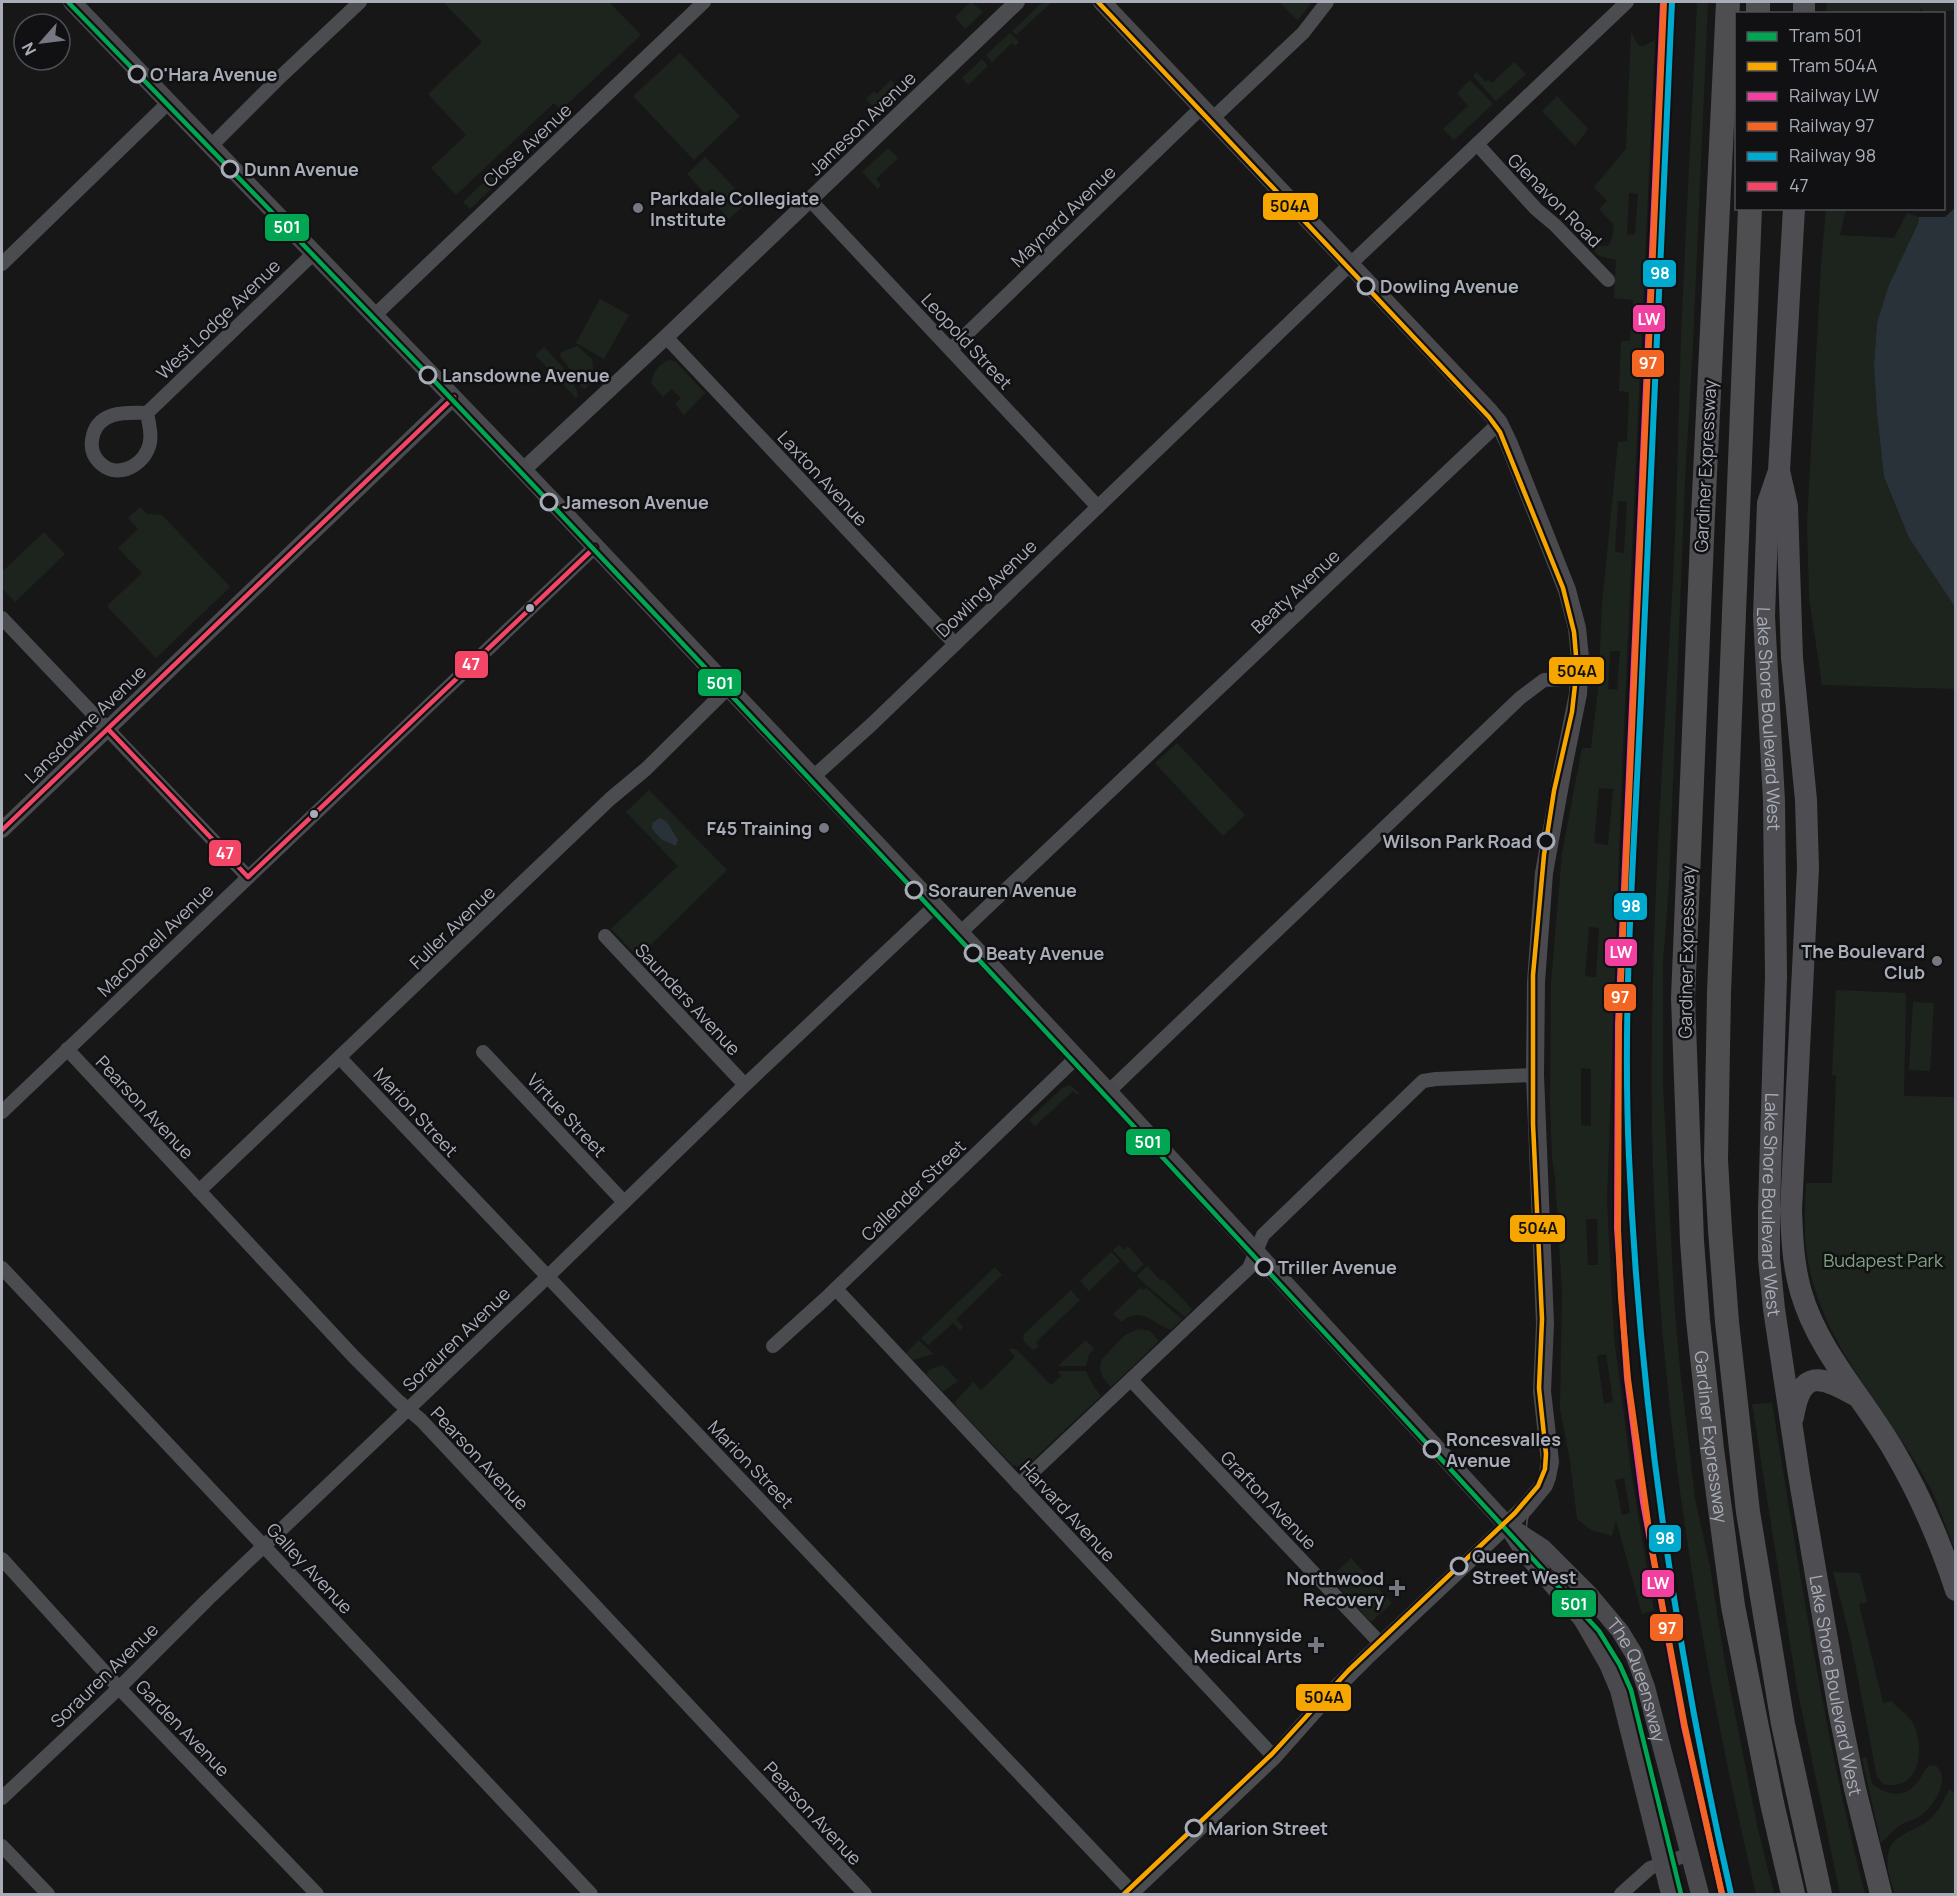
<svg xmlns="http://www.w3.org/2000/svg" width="1957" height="1896" font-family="Manrope,sans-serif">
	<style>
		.green { fill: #1d241e; fill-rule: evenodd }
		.water { fill: #2a3239 }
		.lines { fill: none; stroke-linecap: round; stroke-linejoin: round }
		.minor { stroke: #4b4c50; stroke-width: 14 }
		.tertiary { stroke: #4b4c50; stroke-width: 16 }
		.secondary { stroke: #4a4a4e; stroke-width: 18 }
		.trunk { stroke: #4e4e52; stroke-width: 22 }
		.motorway { stroke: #4e4e51; stroke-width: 24 }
		.tram { stroke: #4b4c4f; stroke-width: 1.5 }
		.bus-1-casing { stroke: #111113; stroke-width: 9 }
		.bus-1 { stroke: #f34667; stroke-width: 4.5 }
		.rail-1-casing { stroke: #111113; stroke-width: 10 }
		.rail-2-casing { stroke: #111113; stroke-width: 10 }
		.rail-3-casing { stroke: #111113; stroke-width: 10 }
		.rail-1 { stroke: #f240a1; stroke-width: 6 }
		.rail-2 { stroke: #f26522; stroke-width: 6 }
		.rail-3 { stroke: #00a9ce; stroke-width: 6 }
		.tram-1-casing { stroke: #111113; stroke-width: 9 }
		.tram-2-casing { stroke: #111113; stroke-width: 9 }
		.tram-1 { stroke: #00a651; stroke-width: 4.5 }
		.tram-2 { stroke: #f7a600; stroke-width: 4.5 }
		.stop-dot { fill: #111113; stroke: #a8adb8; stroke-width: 3 }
		.poi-dot { fill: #757880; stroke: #111113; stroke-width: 2 }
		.bus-dot { fill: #a8adb8; stroke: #111113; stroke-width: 2 }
		.labels { text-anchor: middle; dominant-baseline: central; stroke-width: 5; stroke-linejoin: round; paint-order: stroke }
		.stop-label { font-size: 18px; font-weight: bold; fill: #a8adb8; stroke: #111113; text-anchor: start }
		.street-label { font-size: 18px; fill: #a8adb8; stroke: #111113 }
		.poi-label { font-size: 18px; font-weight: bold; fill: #a8adb8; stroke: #111113; text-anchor: end }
		.park-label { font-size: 18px; fill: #7fa381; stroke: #111113 }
		.line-badge { stroke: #111113; stroke-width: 2 }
		.badge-label { font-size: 16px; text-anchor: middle; font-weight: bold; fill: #fff }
		.pale-badge-label { font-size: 16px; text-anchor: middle; font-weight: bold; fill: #111 }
	</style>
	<rect width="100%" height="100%" fill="#171717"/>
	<g class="green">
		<path d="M443 2H609L641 35 561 110 554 103 456 195 431 168 466 135 428 94 482 42Z"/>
		<path d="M971 2 983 12 965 29 955 17Z"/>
		<path d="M1043 2H1052L1016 35 1012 31Z"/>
		<path d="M1279 2H1312L1298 20 1293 16Z"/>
		<path d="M1697 2H1708L1693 345 1685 480 1669 884 1663 962V1085L1675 1314 1680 1369 1695 1498 1710 1567 1725 1663 1757 1825 1774 1894H1756C1702 1665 1663 1431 1654 1195 1646 1001 1660 807 1671 613 1677 521 1678 428 1681 336 1686 224 1692 113 1697 2Z"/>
		<path d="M1827 2H1955V10L1925 13 1920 8 1919 13H1826Z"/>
		<path d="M1631 32 1638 45 1643 46 1655 40 1622 769 1607 1201 1614 1337 1632 1478 1654 1610 1642 1614 1616 1520 1612 1536 1591 1530 1577 1519 1570 1461 1560 1409 1562 1291 1555 1179 1552 1158 1550 1101 1551 983 1562 853 1582 748H1591L1598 690 1602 604 1618 442 1627 441 1629 392 1619 391 1621 341H1630L1633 300 1614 298 1616 260 1599 256 1588 245 1589 241 1601 246H1608L1612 239 1614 225 1599 209 1607 201 1594 187 1626 149ZM1629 193 1638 194 1635 235 1627 234ZM1618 501 1627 502 1624 553 1615 552ZM1610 651H1620L1617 690 1608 689ZM1599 788 1613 789 1608 845 1594 843ZM1589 927 1599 928 1596 977 1585 976ZM1581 1068 1591 1069V1126L1581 1125ZM1586 1219H1597L1598 1265H1588ZM1606 1354 1613 1402 1604 1404 1597 1356ZM1624 1478 1630 1513 1622 1515 1615 1480Z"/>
		<path d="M1010 33 1019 42 1015 46 1012 43 992 62 986 55Z"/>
		<path d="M680 53 740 116 694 160 633 96Z"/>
		<path d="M982 59 988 66 968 85 962 78Z"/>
		<path d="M1514 62 1526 74 1496 101 1473 76 1477 72 1486 82 1488 80 1492 83Z"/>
		<path d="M891 80 900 91 878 112 866 99 874 91 877 94Z"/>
		<path d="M1470 80 1493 104 1454 140 1443 129 1468 106 1457 93Z"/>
		<path d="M1557 96 1588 129 1575 146 1542 111Z"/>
		<path d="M888 148 898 158 876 179 881 185 878 189 862 172Z"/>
		<path d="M705 157 748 202 729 219 687 174Z"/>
		<path d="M499 168 506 175 470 209 463 202Z"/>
		<path d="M1826 209H1846L1840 235 1894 238 1907 213 1919 217V224L1877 323 1874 365 1877 414 1884 478 1909 538 1955 607V689L1822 685 1809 597 1807 523 1821 265Z"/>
		<path d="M600 299 629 315 604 359 576 343Z"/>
		<path d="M577 346 592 359C594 369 593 381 585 389L581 387 579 381 560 356 561 352Z"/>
		<path d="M544 347C556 360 575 378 578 396L576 398 535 355Z"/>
		<path d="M670 360 676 362 705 393 684 415 675 404 681 398 672 389 663 397 651 383C653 373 659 363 670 360Z"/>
		<path d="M140 507 147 514 162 515 230 587 156 658 107 606 142 573 118 548 138 529 128 518Z"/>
		<path d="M44 532 65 554 15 602 2 588V572Z"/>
		<path d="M1177 743 1245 815 1223 836 1155 763Z"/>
		<path d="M649 790 727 870 638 957 611 929 678 866 626 812Z"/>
		<path d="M1836 990 1906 993 1904 1096 1955 1097V1550L1933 1493 1922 1473C1882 1404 1822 1342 1808 1261 1803 1235 1805 1209 1806 1183H1832L1836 1076 1832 1075Z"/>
		<path d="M1913 1002 1934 1003 1930 1071 1909 1070Z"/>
		<path d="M1070 1085 1079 1093 1077 1095 1073 1091 1035 1126 1029 1120 1062 1088Z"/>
		<path d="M1119 1245 1124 1250 1128 1246 1144 1264 1134 1273 1113 1250Z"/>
		<path d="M1111 1252 1120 1261 1089 1291 1080 1281Z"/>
		<path d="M1147 1266 1161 1281 1163 1279 1192 1309 1185 1317 1146 1285 1137 1276Z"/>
		<path d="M995 1267 1002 1275 956 1319 963 1327 960 1330 953 1323 928 1345 921 1338Z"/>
		<path d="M1140 1288 1143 1290 1146 1288 1182 1319 1171 1330C1152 1324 1142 1305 1121 1322L1113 1314Z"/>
		<path d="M1071 1290 1080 1300 1036 1342 1039 1346 1033 1350 1024 1341 1023 1335Z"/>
		<path d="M1138 1329 1150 1331 1159 1341 1111 1387C1103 1379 1097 1370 1102 1359L1125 1335Z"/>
		<path d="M919 1340 933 1354 913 1360 906 1353Z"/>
		<path d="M1086 1340 1094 1349 1089 1354 1086 1366H1058Z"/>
		<path d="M1012 1348 1018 1351 1051 1385 1061 1376 1058 1371H1086L1092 1384 1101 1396 1023 1469H1019L1015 1465 1013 1466 956 1406 955 1402 973 1382 981 1390 1015 1357 1009 1350Z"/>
		<path d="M943 1365 958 1381 943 1392 926 1374 929 1370Z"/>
		<path d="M1772 1403C1799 1568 1824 1733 1865 1894H1840L1797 1688 1752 1404Z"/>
		<path d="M1351 1558 1392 1603 1371 1622 1330 1578Z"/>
		<path d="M1833 1572 1860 1573 1867 1602 1859 1604 1883 1703 1891 1701C1900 1710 1912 1717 1916 1730 1924 1755 1917 1792 1883 1784L1877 1777 1850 1637Z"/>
		<path d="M1866 1757 1872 1784C1885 1794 1903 1799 1915 1785 1921 1779 1924 1771 1929 1765L1936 1766C1952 1780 1933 1807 1919 1817 1914 1820 1908 1821 1902 1824 1894 1829 1888 1836 1881 1843L1862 1758Z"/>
		<path d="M1949 1789 1955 1794V1894H1895C1889 1875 1879 1849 1901 1836 1910 1830 1921 1826 1929 1820 1939 1812 1944 1800 1949 1789Z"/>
	</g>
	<g class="water">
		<path d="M1955 208V607L1909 538 1884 477 1877 414 1874 365 1877 323 1889 285 1918 224 1919 217H1945Z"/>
		<path d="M660 818 667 822 678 840 676 846 661 839 652 829V823Z"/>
	</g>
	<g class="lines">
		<g class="minor">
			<path d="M1212 119 1303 33 1327 2"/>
			<path d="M1477 144 1536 209 1555 225 1608 280"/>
			<path d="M211 146 277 80 360 2"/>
			<path d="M810 200 1098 507"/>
			<path d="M2 264 169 102"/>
			<path d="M375 315 704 2"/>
			<path d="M666 337 955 644"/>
			<path d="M951 349 1201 108"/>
			<path d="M147 413C149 424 153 438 148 449 140 468 115 479 99 462 93 456 91 448 92 440 96 411 125 412 147 413L315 252"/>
			<path d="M2 618 248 877"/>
			<path d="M812 778 871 725 1363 252 1627 2"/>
			<path d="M960 933 1499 423"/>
			<path d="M605 936 745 1085"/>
			<path d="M67 1049 354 1357 398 1401 421 1420 865 1894"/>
			<path d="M483 1052 624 1202"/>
			<path d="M341 1059 1134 1894"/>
			<path d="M1108 1092 1520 698 1544 680 1580 678"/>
			<path d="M2 1112 595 547"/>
			<path d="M199 1191 610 799 646 769 728 688"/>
			<path d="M2 1268 591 1894"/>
			<path d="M836 1289 1274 1757"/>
			<path d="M773 1346 825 1299 1076 1058"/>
			<path d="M1131 1380 1381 1644"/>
			<path d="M1019 1485 1249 1268 1263 1235 1423 1081 1436 1079 1535 1075"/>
			<path d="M2 1559 119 1688 317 1894"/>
			<path d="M2 1798 119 1688 208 1599 540 1284 745 1085 935 906"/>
			<path d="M2 1846 48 1894"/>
			<path d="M1621 1894 1650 1868 1690 1854"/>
		</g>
		<g class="tertiary">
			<path d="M523 470 666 337 1017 2"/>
			<path d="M2 830 454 397"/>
			<path d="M1130 1894 1274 1757 1329 1695 1366 1658 1507 1525"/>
		</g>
		<g class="secondary">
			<path d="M72 2 523 470 935 906 1115 1099 1507 1525 1524 1552 1582 1619 1608 1664 1619 1690 1670 1894"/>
			<path d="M1102 2 1489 411 1499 423 1509 444 1567 590 1577 628 1580 658 1578 694 1563 768 1544 873 1536 982 1535 1075 1545 1324 1542 1391 1550 1462 1547 1477 1544 1485 1525 1508 1507 1525"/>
			<path id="s1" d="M1509 1526 1543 1548 1588 1593 1620 1631 1634 1654 1646 1687 1700 1894"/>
		</g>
		<g class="trunk">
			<path d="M1804 14V2"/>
			<path d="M1794 208 1779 471 1787 506 1792 658 1806 800 1808 868 1791 1210C1792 1237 1793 1265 1801 1292 1818 1351 1862 1396 1893 1449 1919 1493 1940 1541 1956 1590"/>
			<path id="s2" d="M1779 471 1768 503 1764 616 1774 801 1776 976 1769 1208V1259L1774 1309 1799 1475 1839 1710 1855 1789 1881 1894"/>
			<path d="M1793 1417C1801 1369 1820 1375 1855 1395"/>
		</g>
		<g class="motorway">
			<path id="s3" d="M1728 2 1703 515 1683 998 1692 1241 1698 1320 1712 1449 1733 1606 1772 1803 1793 1894"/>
			<path d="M1758 14V2"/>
			<path d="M1750 208 1719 993 1716 1160 1720 1230 1727 1322 1748 1512 1783 1724 1820 1894"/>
		</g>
		<path class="tram" d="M1538 1498C1520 1524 1525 1533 1540 1557"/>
		<g class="bus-1-casing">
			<g id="bus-1">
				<path d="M108 729 248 877 595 547"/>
				<path d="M2 830 454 397"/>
			</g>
		</g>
		<use href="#bus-1" class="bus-1"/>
		<g class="rail-1-casing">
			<path id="rail-1" d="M1663 2 1618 1024 1617 1228 1627 1378 1643 1502 1684 1726 1722 1894"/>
		</g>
		<g class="rail-2-casing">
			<path id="rail-2" d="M1664 2 1619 1024 1618 1229 1621 1297 1628 1379 1651 1544 1685 1727 1722 1894"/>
		</g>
		<g class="rail-3-casing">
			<path id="rail-3" d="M1672 2C1661 234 1651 466 1641 699 1634 851 1622 1005 1629 1157 1640 1407 1676 1651 1731 1894"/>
		</g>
		<use href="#rail-1" class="rail-1"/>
		<use href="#rail-2" class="rail-2"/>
		<use href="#rail-3" class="rail-3"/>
		<g class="tram-1-casing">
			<path id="tram-1" d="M68 2C193 131 319 260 443 390 832 800 1217 1214 1599 1631L1620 1665 1631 1690 1681 1894"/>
		</g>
		<g class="tram-2-casing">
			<path id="tram-2" d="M1098 2 1489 417 1500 432 1563 588 1574 632 1577 667 1572 712 1554 791 1544 855 1533 975V1124L1542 1319 1539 1388 1546 1454 1545 1469 1538 1486 1515 1513 1348 1671 1272 1754 1124 1894"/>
		</g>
		<use href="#tram-1" class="tram-1"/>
		<use href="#tram-2" class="tram-2"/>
	</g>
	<g class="stop-dot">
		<circle cx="137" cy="74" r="8"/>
		<circle cx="230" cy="169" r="8"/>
		<circle cx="1366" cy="286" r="8"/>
		<circle cx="428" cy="375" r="8"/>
		<circle cx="549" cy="502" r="8"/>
		<circle cx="1546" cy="841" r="8"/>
		<circle cx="914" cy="890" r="8"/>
		<circle cx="973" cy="953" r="8"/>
		<circle cx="1264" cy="1267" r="8"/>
		<circle cx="1432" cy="1449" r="8"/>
		<circle cx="1459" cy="1566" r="8"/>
		<circle cx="1194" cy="1828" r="8"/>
	</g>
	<g class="poi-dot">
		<circle cx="638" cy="208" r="6"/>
		<circle cx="824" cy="828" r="6"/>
		<circle cx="1937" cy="961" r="6"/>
		<path d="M1394 1579h6v6h6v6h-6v6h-6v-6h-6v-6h6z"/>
		<path d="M1313 1636h6v6h6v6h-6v6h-6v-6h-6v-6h6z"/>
	</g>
	<g class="bus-dot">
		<circle cx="530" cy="608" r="5"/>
		<circle cx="314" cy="814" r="5"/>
	</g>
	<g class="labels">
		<g class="stop-label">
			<text x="150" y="74">O'Hara Avenue</text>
			<text x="244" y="169">Dunn Avenue</text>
			<text x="1380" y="286">Dowling Avenue</text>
			<text x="442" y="375">Lansdowne Avenue</text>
			<text x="562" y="502">Jameson Avenue</text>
			<text x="1532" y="841" text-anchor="end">Wilson Park Road</text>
			<text x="928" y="890">Sorauren Avenue</text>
			<text x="986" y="953">Beaty Avenue</text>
			<text x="1278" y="1267">Triller Avenue</text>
			<text x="1446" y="1439">Roncesvalles<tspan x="1446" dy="21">Avenue</tspan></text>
			<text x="1472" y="1556">Queen<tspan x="1472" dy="21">Street West</tspan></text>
			<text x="1208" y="1828">Marion Street</text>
		</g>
		<g class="street-label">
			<text transform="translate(862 123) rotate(-44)">Jameson Avenue</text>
			<text transform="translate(527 145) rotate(-43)">Close Avenue</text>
			<text transform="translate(1555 200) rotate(45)">Glenavon Road</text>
			<text transform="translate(1063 216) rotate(-44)">Maynard Avenue</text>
			<text transform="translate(218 319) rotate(-44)">West Lodge Avenue</text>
			<text transform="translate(967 341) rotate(47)">Leopold Street</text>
			<text transform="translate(1705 466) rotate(-87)">Gardiner Expressway</text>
			<text transform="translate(823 478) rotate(47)">Laxton Avenue</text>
			<text transform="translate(986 588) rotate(-44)">Dowling Avenue</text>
			<text transform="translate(1295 591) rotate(-43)">Beaty Avenue</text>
			<text stroke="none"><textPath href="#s2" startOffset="250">Lake Shore Boulevard West</textPath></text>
			<text transform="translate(85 724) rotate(-44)">Lansdowne Avenue</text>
			<text transform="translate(452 927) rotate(-44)">Fuller Avenue</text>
			<text transform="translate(155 940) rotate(-44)">MacDonell Avenue</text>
			<text transform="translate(1686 952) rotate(-89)">Gardiner Expressway</text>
			<text transform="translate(688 999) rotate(47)">Saunders Avenue</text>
			<text transform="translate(145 1107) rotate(47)">Pearson Avenue</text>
			<text transform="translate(416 1112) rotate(47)">Marion Street</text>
			<text transform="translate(567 1115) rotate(47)">Virtue Street</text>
			<text transform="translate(913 1190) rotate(-44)">Callender Street</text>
			<text stroke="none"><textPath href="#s2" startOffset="736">Lake Shore Boulevard West</textPath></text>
			<text transform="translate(456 1339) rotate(-44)">Sorauren Avenue</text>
			<text stroke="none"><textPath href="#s3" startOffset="1437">Gardiner Expressway</textPath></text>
			<text transform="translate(480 1458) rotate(47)">Pearson Avenue</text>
			<text transform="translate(751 1464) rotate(46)">Marion Street</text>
			<text transform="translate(1269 1500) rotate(46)">Grafton Avenue</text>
			<text transform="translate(1068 1511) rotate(47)">Harvard Avenue</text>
			<text transform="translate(310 1568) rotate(47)">Galley Avenue</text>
			<text transform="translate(104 1675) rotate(-44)">Sorauren Avenue</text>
			<text stroke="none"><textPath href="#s1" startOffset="206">The Queensway</textPath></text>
			<text stroke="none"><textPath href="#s2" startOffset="1222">Lake Shore Boulevard West</textPath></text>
			<text transform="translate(183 1728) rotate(46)">Garden Avenue</text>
			<text transform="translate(813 1813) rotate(47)">Pearson Avenue</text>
		</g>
		<g class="poi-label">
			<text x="650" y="198" text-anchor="start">Parkdale Collegiate<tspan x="650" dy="21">Institute</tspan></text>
			<text x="812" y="828">F45 Training</text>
			<text x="1925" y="951">The Boulevard<tspan x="1925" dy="21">Club</tspan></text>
			<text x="1384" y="1578">Northwood<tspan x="1384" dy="21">Recovery</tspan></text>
			<text x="1302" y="1635">Sunnyside<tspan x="1302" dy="21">Medical Arts</tspan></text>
		</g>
		<g class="park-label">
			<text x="1883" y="1260">Budapest Park</text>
		</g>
	</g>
	<g class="line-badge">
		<rect x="1262" y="192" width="57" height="29" rx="6" fill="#f7a600"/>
		<rect x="264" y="213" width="46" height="29" rx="6" fill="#00a651"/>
		<rect x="1642" y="259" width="35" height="29" rx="6" fill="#00a9ce"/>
		<rect x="1632" y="304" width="34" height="29" rx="6" fill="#f240a1"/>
		<rect x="1631" y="349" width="34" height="29" rx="6" fill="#f26522"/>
		<rect x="454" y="650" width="35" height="29" rx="6" fill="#f34667"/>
		<rect x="1548" y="656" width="57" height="29" rx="6" fill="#f7a600"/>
		<rect x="697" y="668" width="45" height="29" rx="6" fill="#00a651"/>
		<rect x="208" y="839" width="34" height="28" rx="6" fill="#f34667"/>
		<rect x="1613" y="892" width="35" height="29" rx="6" fill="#00a9ce"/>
		<rect x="1604" y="938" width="34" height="29" rx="6" fill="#f240a1"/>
		<rect x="1603" y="983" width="34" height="29" rx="6" fill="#f26522"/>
		<rect x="1125" y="1128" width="46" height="28" rx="6" fill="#00a651"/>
		<rect x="1509" y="1214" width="57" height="29" rx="6" fill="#f7a600"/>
		<rect x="1648" y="1524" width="34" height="29" rx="6" fill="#00a9ce"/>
		<rect x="1641" y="1569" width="34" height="29" rx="6" fill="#f240a1"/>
		<rect x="1551" y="1589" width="46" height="29" rx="6" fill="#00a651"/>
		<rect x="1649" y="1613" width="35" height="29" rx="6" fill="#f26522"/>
		<rect x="1295" y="1683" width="57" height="29" rx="6" fill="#f7a600"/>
	</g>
	<g class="badge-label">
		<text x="287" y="233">501</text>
		<text x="1660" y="279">98</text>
		<text x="1649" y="325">LW</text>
		<text x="1648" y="369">97</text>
		<text x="471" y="670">47</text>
		<text x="720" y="689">501</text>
		<text x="225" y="859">47</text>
		<text x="1631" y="912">98</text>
		<text x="1621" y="958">LW</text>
		<text x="1620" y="1003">97</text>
		<text x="1148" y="1148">501</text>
		<text x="1665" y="1544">98</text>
		<text x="1658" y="1589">LW</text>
		<text x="1574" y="1610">501</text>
		<text x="1667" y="1634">97</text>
	</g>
	<g class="pale-badge-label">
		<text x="1290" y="212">504A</text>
		<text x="1577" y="677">504A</text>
		<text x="1538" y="1234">504A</text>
		<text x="1324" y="1703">504A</text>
	</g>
	<rect width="1957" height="1896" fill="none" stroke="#a8adb8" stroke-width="6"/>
	<rect x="1735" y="12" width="210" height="198" fill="#111113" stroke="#4d4f55" stroke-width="1.5"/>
	<rect x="1747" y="32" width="30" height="9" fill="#00a651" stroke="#4d4f55" stroke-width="1.5"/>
	<text x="1789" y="42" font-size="18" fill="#a8adb8">Tram 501</text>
	<rect x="1747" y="62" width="30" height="9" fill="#f7a600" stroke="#4d4f55" stroke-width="1.5"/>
	<text x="1789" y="72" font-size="18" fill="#a8adb8">Tram 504A</text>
	<rect x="1747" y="92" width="30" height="9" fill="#f240a1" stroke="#4d4f55" stroke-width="1.5"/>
	<text x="1789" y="102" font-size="18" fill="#a8adb8">Railway LW</text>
	<rect x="1747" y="122" width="30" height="9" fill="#f26522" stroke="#4d4f55" stroke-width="1.5"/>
	<text x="1789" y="132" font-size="18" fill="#a8adb8">Railway 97</text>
	<rect x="1747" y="152" width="30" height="9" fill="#00a9ce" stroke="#4d4f55" stroke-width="1.5"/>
	<text x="1789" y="162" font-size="18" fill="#a8adb8">Railway 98</text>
	<rect x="1747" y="182" width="30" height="9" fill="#f34667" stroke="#4d4f55" stroke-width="1.5"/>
	<text x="1789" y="192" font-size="18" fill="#a8adb8">47</text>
	<g transform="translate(42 42) rotate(242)"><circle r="28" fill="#111113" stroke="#4d4f55" stroke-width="1.5"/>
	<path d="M0-4.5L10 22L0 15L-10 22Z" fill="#757880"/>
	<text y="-9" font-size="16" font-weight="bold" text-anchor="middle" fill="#a8adb8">N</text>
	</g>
</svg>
